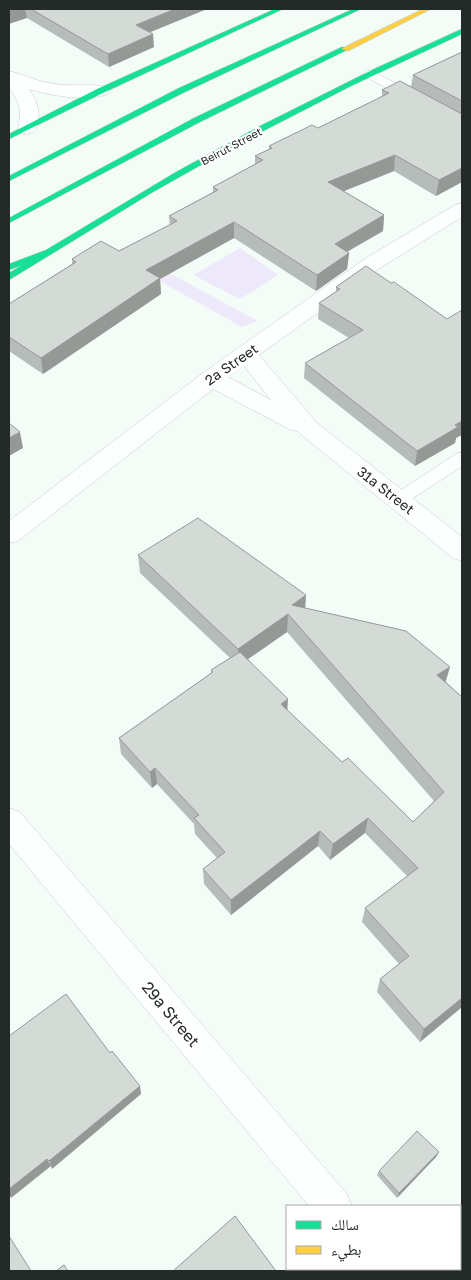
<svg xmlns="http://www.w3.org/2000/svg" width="471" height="1280" font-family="'Golos Text','Noto Naskh Arabic',sans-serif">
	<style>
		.green { fill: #eee9fa }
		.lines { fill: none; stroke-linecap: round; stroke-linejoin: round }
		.lane-casing { stroke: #c5ccc8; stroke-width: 1 }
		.street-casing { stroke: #c5ccc8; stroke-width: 1 }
		.fast-casing { stroke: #c5ccc8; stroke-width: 1 }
		.slow-casing { stroke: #c5ccc8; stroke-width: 1 }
		.lane { fill: #fdfffe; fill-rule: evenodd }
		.street { fill: #fdfffe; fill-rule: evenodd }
		.fast { fill: #16e098; fill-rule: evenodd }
		.slow { fill: #ffcf43; fill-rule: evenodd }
		.wall { fill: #b6bcb9; fill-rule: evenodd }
		.shaded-wall { fill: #949996 }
		.building { fill: #d4dbd7; stroke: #949996 }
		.labels { text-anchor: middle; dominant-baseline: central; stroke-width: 4; stroke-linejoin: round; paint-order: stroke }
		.far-street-label { font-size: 11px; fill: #232a27; stroke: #fff }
		.street-label { font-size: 14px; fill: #232a27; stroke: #fff }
		.near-street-label { font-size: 16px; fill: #232a27; stroke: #fff }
	</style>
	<rect width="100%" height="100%" fill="#f4fcf7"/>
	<g class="green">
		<path d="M123 248 258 321 242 327 115 256Z"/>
		<path d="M240 248 278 275 240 299 193 275Z"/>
	</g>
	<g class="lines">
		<g class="lane-casing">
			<g id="lane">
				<path d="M370 70 417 94 419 97 417 100H409L366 77 364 74 366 71Z"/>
				<path d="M462 452V466L404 504 398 506 392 504 389 500 392 496 456 454Z"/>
			</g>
		</g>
		<g class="street-casing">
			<g id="street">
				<path d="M9 71C25 75 38 82 55 84 72 87 90 83 106 87L109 91 106 95C82 101 53 96 29 89 38 102 43 118 34 132L27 134 20 132 18 128C22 112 20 101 9 88Z"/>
				<path d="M462 203V217L380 268 259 355 317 423 462 537V561L453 558 297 431 289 429 213 389 18 541 9 543V521L203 373 366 258 455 205ZM244 366 271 400 228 377Z"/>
				<path d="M9 808 20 812 346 1193 352 1206H309L9 844Z"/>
				<path d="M367 1269H406L407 1271H368Z"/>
			</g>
		</g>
		<g class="fast-casing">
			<g id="fast">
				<path d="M275 9H283L103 93 9 139V134L97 89Z"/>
				<path d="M353 9H361L185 92 9 181V176L179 88Z"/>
				<path d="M462 29V34L351 86 240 143 153 192 9 280V273L22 265 9 270V264L46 250 176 172 262 125 374 69Z"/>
				<path d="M342 47 349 49 200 122 9 223V218L194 118Z"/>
			</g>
		</g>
		<g class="slow-casing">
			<path id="slow" d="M423 9H431L348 51 341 49Z"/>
		</g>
		<use href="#lane" class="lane"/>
		<use href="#street" class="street"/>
		<use href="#fast" class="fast"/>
		<use href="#slow" class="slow"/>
	</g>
	<g class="wall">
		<path d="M9 9H207L149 32 154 47 109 67 27 18Z"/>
		<path d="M462 52V182L436 196 394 171 343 191 384 215 383 231 347 252 349 253 347 269 316 291 234 238 160 279 161 294 43 374 9 351V304L72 264V259L119 251 170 225 169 216 213 192V187L255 164V156L269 149V146L318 128 382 97V90L411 87 413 75Z"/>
		<path d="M366 266 456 438 455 443 415 466 304 378 305 363 349 338 318 319 319 303 336 292V287Z"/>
		<path d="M138 555 305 608 446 682 462 697V1007L420 1042 377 992 380 979 399 964 362 922 365 908 407 876 365 833 330 860 318 846 231 915 204 884 203 869 217 858 195 834 194 824 157 784 152 788 121 754 119 738 211 673V670L230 658 140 573ZM287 632 434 801 413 822 342 762 287 710 248 659Z"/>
		<path d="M439 1152 436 1157 397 1198 377 1175 379 1171Z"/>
	</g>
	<g class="shaded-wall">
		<path d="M14 9H25L27 18 9 24V11Z"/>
		<path d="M175 9H207L136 38V25Z"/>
		<path d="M153 34 154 47 109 67 108 54Z"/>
		<path d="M395 155 394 171 327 198 328 182Z"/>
		<path d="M462 168V182L436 196 439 180Z"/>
		<path d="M384 215 383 231 334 259 335 244Z"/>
		<path d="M234 222V238L160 279 161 294 43 374 41 358 146 270Z"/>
		<path d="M349 253 347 269 316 291 317 275Z"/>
		<path d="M462 421V435L456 438 455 443 415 466 417 451 455 425Z"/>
		<path d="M20 432 23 448 9 456V438Z"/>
		<path d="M306 595 305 613 292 605Z"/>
		<path d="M288 614 287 632 238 666V649Z"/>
		<path d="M450 667 445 684 437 675Z"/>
		<path d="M288 699 287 716 281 704Z"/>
		<path d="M155 768 157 784 152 788 150 772Z"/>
		<path d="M368 818 365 833 330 860 333 844Z"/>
		<path d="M320 831 318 846 231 915V900Z"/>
		<path d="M462 998V1007L420 1042 424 1029Z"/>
		<path d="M140 1086 141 1094 52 1169 49 1161Z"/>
		<path d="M439 1152 436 1157 397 1198 399 1193Z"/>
		<path d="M47 1159 51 1166 11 1198 9 1194V1189Z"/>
	</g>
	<g class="building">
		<path d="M31 9H175L136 25 153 34 108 54Z"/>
		<path d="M462 52V101L413 75Z"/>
		<path d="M400 81 462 114V168L439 180 395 155 328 182 384 215 335 244 349 253 317 275 234 222 146 270 160 278 41 358 9 337V304L76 262 72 259 101 241 119 251 177 221 169 216 218 190 213 187 263 160 255 156 272 148 269 146 312 125 318 128 389 93 382 90Z"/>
		<path d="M366 266 391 283 394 282 447 319 462 310V421L455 425 458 427 417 451 305 363 363 330 319 303 340 289 336 287Z"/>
		<path d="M9 423 20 432 9 438Z"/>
		<path d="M198 518 306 595 292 605 406 631 450 667 437 675 462 697V998L424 1029 380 979 409 956 365 908 418 868 368 818 333 844 320 831 231 900 203 869 225 852 194 818 199 815 155 768 150 772 119 738 213 672 211 670 240 652 288 699 281 704 342 762 348 758 413 822 444 792 288 614 238 649 138 555Z"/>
		<path d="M66 994 110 1053 112 1051 140 1086 49 1161 47 1159 9 1189V1036Z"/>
		<path d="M417 1131 439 1152 399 1193 379 1171Z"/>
		<path d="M235 1216 276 1271H173Z"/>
		<path d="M9 1236 31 1271H9Z"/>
		<path d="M64 1265 68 1271H56Z"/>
	</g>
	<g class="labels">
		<g class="far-street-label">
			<text transform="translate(231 146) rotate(-28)">Beirut Street</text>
		</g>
		<g class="street-label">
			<text transform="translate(231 364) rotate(-35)">2a Street</text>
			<text transform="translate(386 490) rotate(38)">31a Street</text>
		</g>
		<g class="near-street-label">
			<text transform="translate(171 1014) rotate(50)">29a Street</text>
		</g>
	</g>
	<rect width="471" height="1280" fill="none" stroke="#232a27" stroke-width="20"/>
	<rect x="286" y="1205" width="175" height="65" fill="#ffffff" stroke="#a7aaa9"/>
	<rect x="296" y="1221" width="25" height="8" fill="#16e098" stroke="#a7aaa9"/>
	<text x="331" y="1230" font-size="15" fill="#232a27">سالك</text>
	<rect x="296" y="1246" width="25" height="8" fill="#ffcf43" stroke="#a7aaa9"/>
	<text x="331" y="1255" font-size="15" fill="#232a27">بطيء</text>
</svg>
